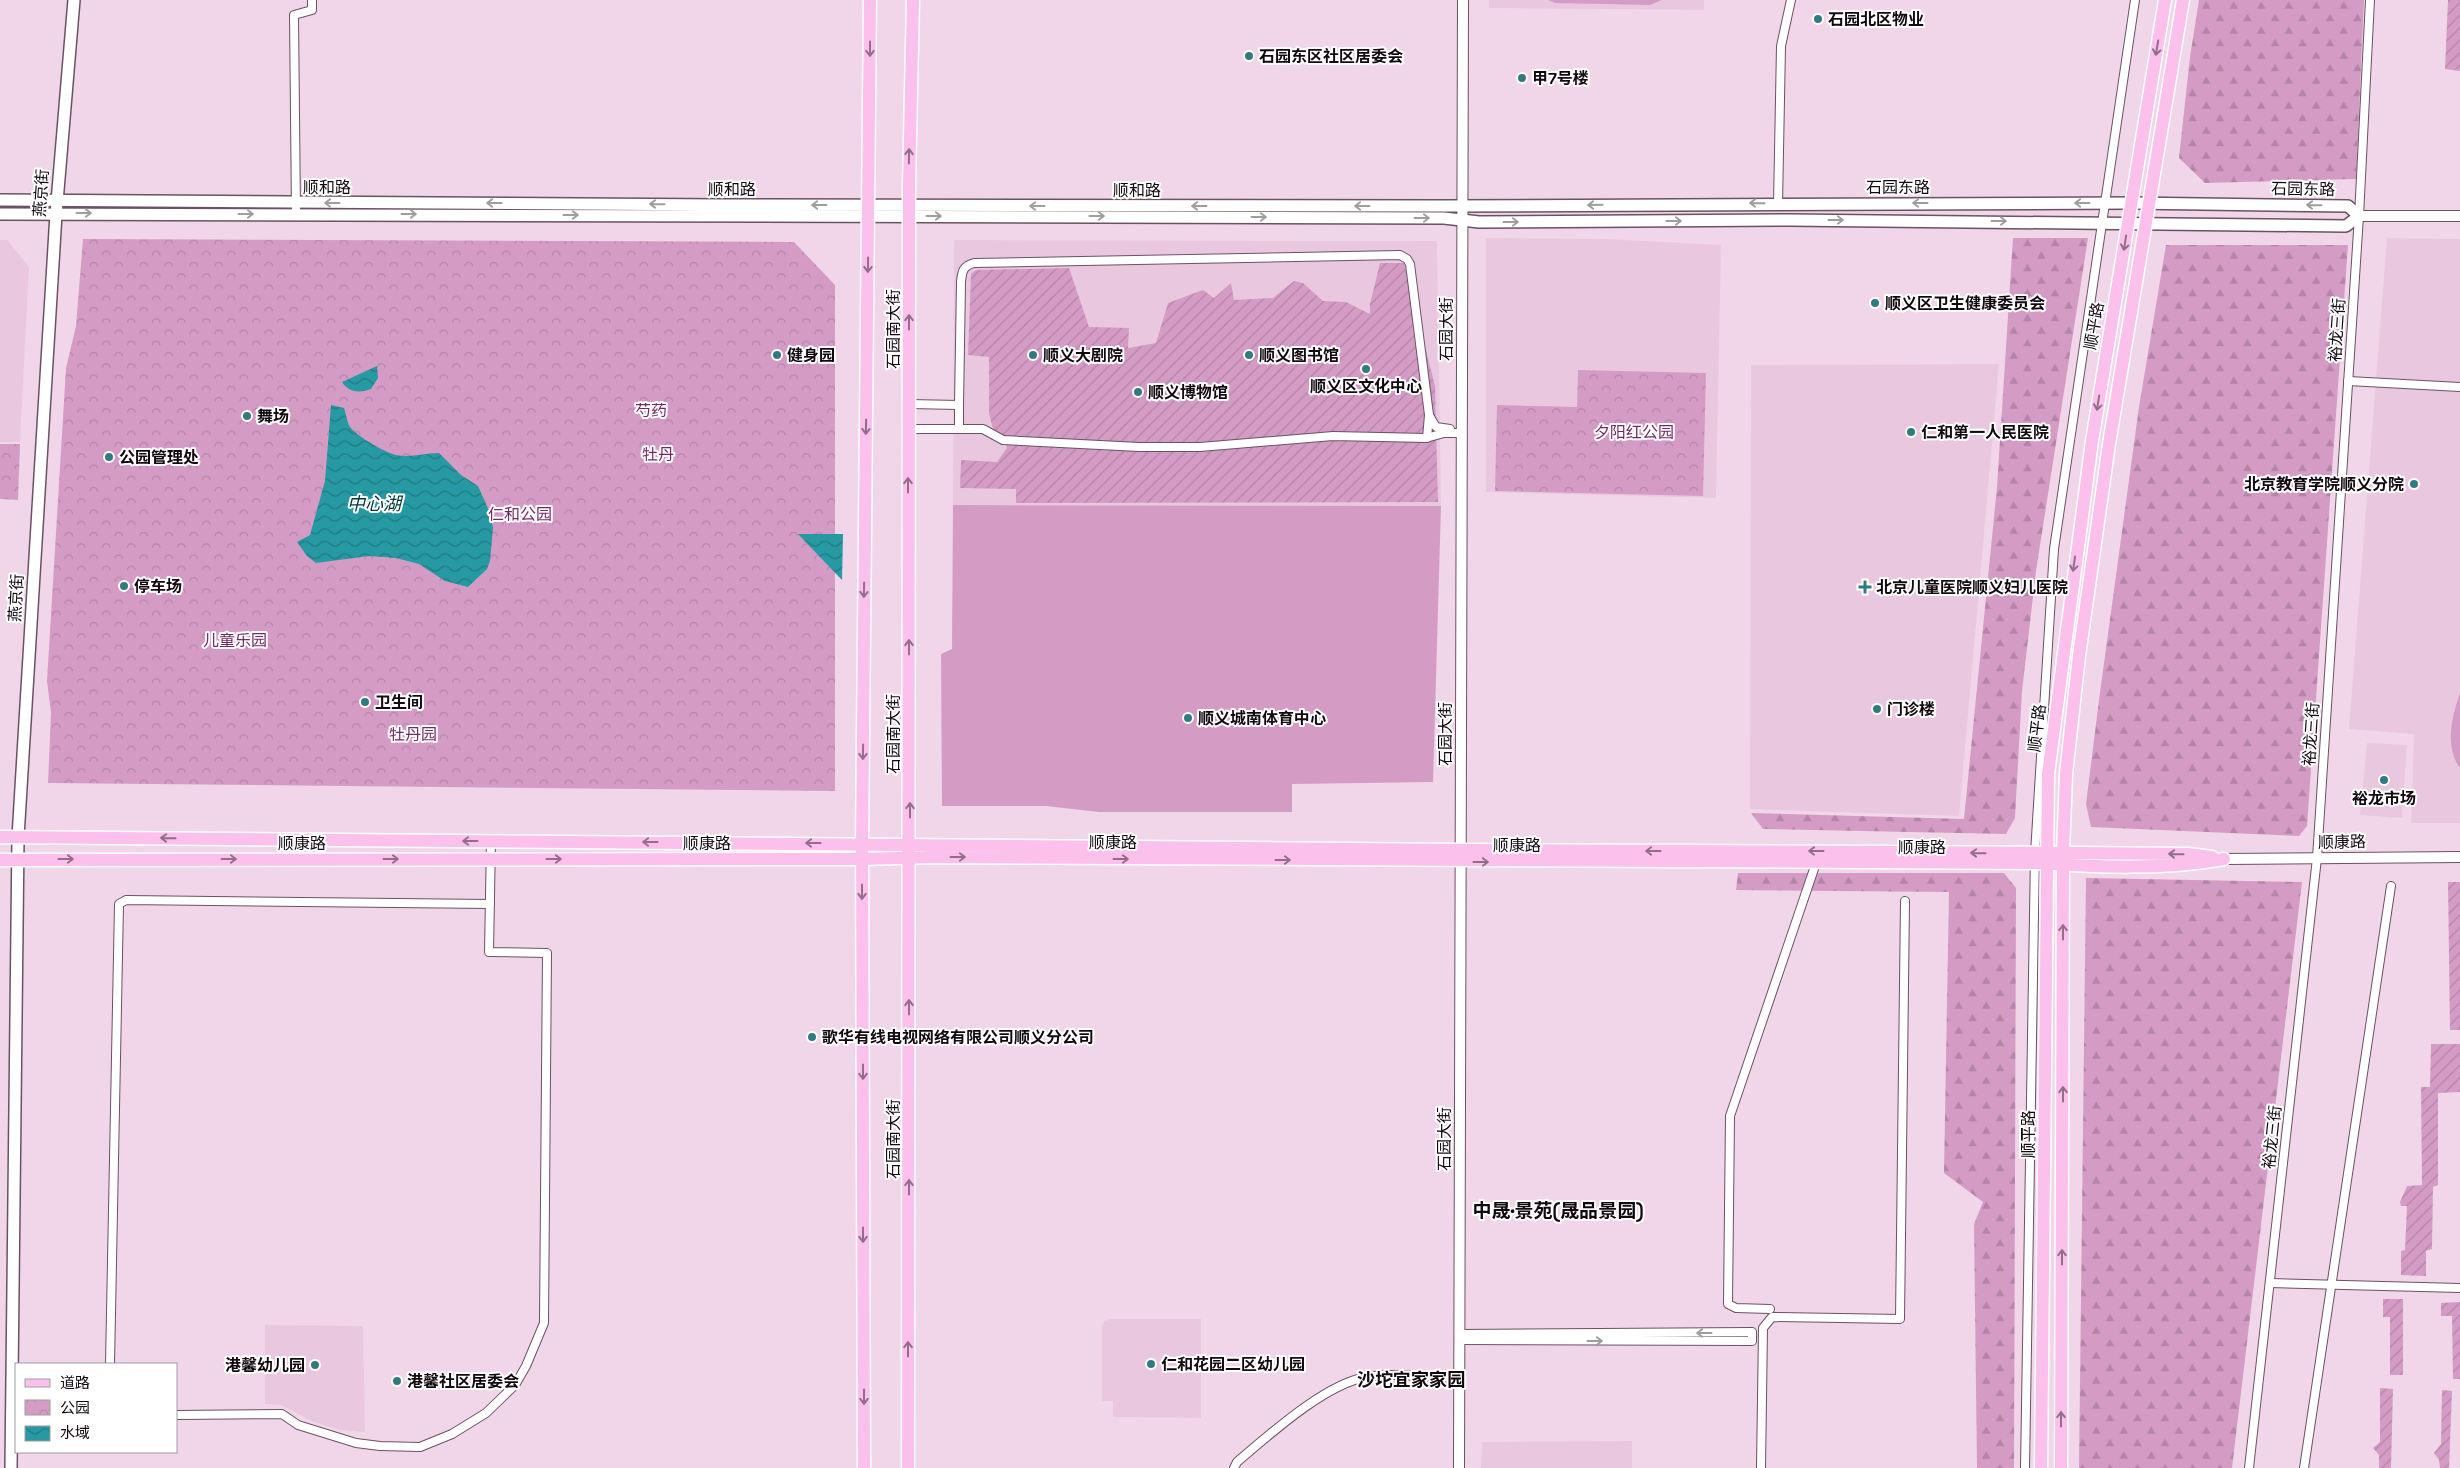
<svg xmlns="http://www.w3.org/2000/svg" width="2460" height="1468" font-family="'Space Grotesk','Noto Sans SC',sans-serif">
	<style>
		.built { fill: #e9c8df }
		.forest { fill: url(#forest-firs) }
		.park { fill: url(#park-crowns) }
		.garden { fill: url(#garden-furrows) }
		.pitch { fill: #d49cc5 }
		.water { fill: url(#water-waves) }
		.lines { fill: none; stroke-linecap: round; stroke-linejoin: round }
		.minor-casing { stroke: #695362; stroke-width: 10 }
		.tertiary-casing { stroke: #695362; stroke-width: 12 }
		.secondary-casing { stroke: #695362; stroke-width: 14 }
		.primary-casing { stroke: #fff; stroke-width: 15 }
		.minor { stroke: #fff; stroke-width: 8 }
		.tertiary { stroke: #fff; stroke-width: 10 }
		.secondary { stroke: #fff; stroke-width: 11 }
		.primary { stroke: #fbc1ec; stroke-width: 12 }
		.oneway { stroke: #926e89 }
		.oneway2 { stroke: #a09d9f }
		.poi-dot { fill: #317a80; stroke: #fff; stroke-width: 2 }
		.labels { text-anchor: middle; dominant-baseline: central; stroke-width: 4; stroke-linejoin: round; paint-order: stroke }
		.poi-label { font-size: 16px; font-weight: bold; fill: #11090f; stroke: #fff; text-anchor: start }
		.street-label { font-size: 16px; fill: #11090f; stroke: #fff }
		.park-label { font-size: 16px; fill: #732863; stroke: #fff }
		.water-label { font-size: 18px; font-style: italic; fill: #003438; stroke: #fff }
		.neighbourhood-label { font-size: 18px; font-weight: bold; fill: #11090f; stroke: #fff }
		.quarter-label { font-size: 19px; font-weight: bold; fill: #11090f; stroke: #fff }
	</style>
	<defs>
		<pattern id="forest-firs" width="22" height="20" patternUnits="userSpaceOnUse" patternTransform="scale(1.25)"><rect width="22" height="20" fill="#d49cc5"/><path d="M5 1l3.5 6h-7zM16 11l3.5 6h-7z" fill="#b585a8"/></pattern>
		<pattern id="park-crowns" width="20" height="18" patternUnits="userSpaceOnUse" patternTransform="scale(1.25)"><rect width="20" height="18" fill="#d49cc5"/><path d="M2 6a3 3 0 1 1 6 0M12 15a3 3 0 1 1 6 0" fill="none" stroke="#b585a8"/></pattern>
		<pattern id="garden-furrows" width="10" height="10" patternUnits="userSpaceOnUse" patternTransform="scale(1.25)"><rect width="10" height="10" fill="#d49cc5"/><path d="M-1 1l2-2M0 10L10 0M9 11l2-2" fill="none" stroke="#b585a8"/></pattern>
		<pattern id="water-waves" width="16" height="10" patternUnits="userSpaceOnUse" patternTransform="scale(1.25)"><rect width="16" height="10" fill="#2699a2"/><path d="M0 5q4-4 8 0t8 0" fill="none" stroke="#1f7b82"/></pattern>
	</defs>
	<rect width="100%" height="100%" fill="#f0d6e8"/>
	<g class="built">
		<path d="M1489 0H1704V10L1489 8Z"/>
		<path d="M1486 238 1605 239 1721 245 1716 498 1486 492Z"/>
		<path d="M2387 238 2460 239V823H2411L2414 734 2349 729Z"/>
		<path d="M0 240H7L29 267 20 442H0Z"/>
		<path d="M954 240 1437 241 1441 506 953 505Z"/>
		<path d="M1999 364 1959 816 1750 809 1751 365Z"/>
		<path d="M2367 743 2407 745 2402 818 2360 815Z"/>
		<path d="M1111 1319H1201V1418L1113 1417V1401H1102V1327L1104 1321Z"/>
		<path d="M265 1325 363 1326 365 1432 340 1430 314 1422 281 1405 265 1404Z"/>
		<path d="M1632 1441V1468H1481L1482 1442Z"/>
	</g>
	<g class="forest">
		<path d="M2199 0H2364L2356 179 2205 183 2179 158 2190 57Z"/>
		<path d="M2013 238H2088L2036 571 2022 691 2015 818 2006 834 1763 829 1751 813 1964 819 1997 487Z"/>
		<path d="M2166 245H2348L2307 826 2299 836 2091 827 2086 804 2099 700 2139 407Z"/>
		<path d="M1738 873H2004L2016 888 2014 1468H1977L1974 1224 1983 1202 1944 1173 1949 892 1736 890Z"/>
		<path d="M2086 878 2302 882 2232 1468H2079Z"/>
	</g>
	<g class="park">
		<path d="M83 239 794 242 835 285V791L48 783 51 713 47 681 66 368 76 326Z"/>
		<path d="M1578 370 1706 373 1703 496 1495 491 1497 405 1577 407Z"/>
		<path d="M0 444H20L18 500 0 499Z"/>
	</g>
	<g class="garden">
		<path d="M2448 0H2460V71L2445 69Z"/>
		<path d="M1380 263H1404L1435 386 1438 502 1016 503V489L960 488 961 460 997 462 1007 448 1003 435 993 429 989 413V357L968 355 971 274 976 270 1069 268 1089 327 1129 328 1128 348 1156 343 1168 303 1203 290 1214 298 1231 283 1234 300 1273 298 1294 281 1303 283 1323 301 1346 302 1370 314V304Z"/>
		<path d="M2448 882H2460V1030H2450Z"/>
		<path d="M2431 1044H2460V1092L2438 1093V1185L2433 1187 2432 1249 2426 1251V1276L2401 1275V1251L2405 1250 2407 1206H2401L2400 1202 2407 1186 2422 1185 2421 1087H2430Z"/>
		<path d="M2383 1299H2403V1375H2390V1317H2383Z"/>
		<path d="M2460 1302V1379H2453L2452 1316H2441V1303Z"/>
		<path d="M2380 1388 2393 1389 2391 1468H2379V1455L2373 1448 2380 1442Z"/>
		<path d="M2442 1390 2452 1391 2449 1468H2440L2439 1460 2434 1453 2441 1444Z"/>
	</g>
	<g class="pitch">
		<path d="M1548 0H1662L1650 5 1555 3Z"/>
		<path d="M953 505 1441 506 1433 782 1292 784V812H1099L1046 806H942L941 654 952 649Z"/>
		<path d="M2460 693V768C2444 746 2452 716 2460 693Z"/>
	</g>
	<g class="water">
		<path d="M377 366 378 378 371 389C360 393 349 393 342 382Z"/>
		<path d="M331 405 344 408C346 414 347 422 350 427 358 437 384 452 396 455 410 458 425 453 439 453L461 475 478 486 490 513 493 528 490 561 487 569 468 587 445 581 419 564 396 558 369 556 316 563 307 556 297 542 310 535 325 481Z"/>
		<path d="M798 534H843L842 580Z"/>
	</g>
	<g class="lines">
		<g class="minor-casing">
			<g id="minor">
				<path d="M1778 204 1781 46 1791 0"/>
				<path d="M296 214 294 15 312 10V0"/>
				<path d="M2348 381 2460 387"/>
				<path d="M909 404 959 405 961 282C962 271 963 266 974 263L1400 255 1407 259 1410 264 1429 415 1427 438"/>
				<path d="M959 405V429"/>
				<path d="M1430 417 1436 427 1450 429"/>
				<path d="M908 429H983L1003 440 1139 447H1200L1333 436 1426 438 1444 433H1461"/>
				<path d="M2270 1283 2460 1288"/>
				<path d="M1770 1309 1736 1308 1728 1304 1730 1116 1816 863"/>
				<path d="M1459 1334 1752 1332V1341L1459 1340"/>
				<path d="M110 1364 119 904 126 900 490 904"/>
				<path d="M176 1415 282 1414 298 1425 356 1443 380 1446 420 1447 452 1434 486 1413 515 1385 526 1366 544 1323 547 953 489 952 491 841"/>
				<path d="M1234 1468 1237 1462C1269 1435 1326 1383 1367 1377 1393 1372 1432 1378 1459 1378"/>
				<path d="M1761 1468 1763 1328 1772 1317 1900 1319 1905 901"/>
				<path d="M2025 1468 2035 853 2054 549 2135 0"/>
				<path d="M2249 1468 2317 858 2359 216 2370 0"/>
				<path d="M2304 1468 2391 886"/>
			</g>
		</g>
		<g class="tertiary-casing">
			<g id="tertiary">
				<path d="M2359 216H2460"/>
				<path d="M2224 859 2460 857"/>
				<path d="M1459 1468 1463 0"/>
			</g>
		</g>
		<g class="secondary-casing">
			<g id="secondary">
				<path d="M0 200 722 205 1444 206 2131 203 2348 206 2359 216 2346 226 1789 220 1479 222 1444 218 0 214"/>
				<path d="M11 1468 18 837 56 214 74 0"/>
			</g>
		</g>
		<g class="primary-casing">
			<g id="primary">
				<path d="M0 837 1460 850 2079 853 2188 854 2212 857"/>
				<path d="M0 860 862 859 933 857 2035 863C2097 867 2163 870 2224 859"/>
				<path d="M864 1468 862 844 870 0"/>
				<path d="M908 1468 909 185 913 0"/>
				<path d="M2041 1468 2048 774 2092 441 2165 0"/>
				<path d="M2061 1468 2063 853 2066 774 2079 656 2109 444 2183 0"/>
			</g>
		</g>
		<use href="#minor" class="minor"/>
		<use href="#tertiary" class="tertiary"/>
		<use href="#secondary" class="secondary"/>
		<use href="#primary" class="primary"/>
	</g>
	<defs><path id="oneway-shaft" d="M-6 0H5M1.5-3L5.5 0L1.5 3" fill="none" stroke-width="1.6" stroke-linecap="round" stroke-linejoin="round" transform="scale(1.25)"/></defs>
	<g class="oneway">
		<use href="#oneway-shaft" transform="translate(2157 48) rotate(99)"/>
		<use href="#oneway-shaft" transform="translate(870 49) rotate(90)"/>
		<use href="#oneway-shaft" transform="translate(909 156) rotate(-89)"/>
		<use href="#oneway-shaft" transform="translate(2125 243) rotate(99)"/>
		<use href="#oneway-shaft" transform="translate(868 265) rotate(91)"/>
		<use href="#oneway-shaft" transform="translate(909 322) rotate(-90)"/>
		<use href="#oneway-shaft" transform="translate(2098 403) rotate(99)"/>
		<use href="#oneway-shaft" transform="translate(866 427) rotate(91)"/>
		<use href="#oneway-shaft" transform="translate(908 485) rotate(-90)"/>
		<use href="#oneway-shaft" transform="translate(2074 564) rotate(98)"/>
		<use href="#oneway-shaft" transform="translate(864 590) rotate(91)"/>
		<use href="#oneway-shaft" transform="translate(909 647) rotate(-90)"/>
		<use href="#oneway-shaft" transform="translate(863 752) rotate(91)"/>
		<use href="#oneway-shaft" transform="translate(910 810) rotate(-90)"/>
		<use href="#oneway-shaft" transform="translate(168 838) rotate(-179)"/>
		<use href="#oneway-shaft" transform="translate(470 841) rotate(-180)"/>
		<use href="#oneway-shaft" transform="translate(650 842) rotate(-180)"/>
		<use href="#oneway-shaft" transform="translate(813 843) rotate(-180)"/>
		<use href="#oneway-shaft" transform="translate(1653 851) rotate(-180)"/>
		<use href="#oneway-shaft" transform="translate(1816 851) rotate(-180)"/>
		<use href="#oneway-shaft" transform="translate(1978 853) rotate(-179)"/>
		<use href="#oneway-shaft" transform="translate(2176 854) rotate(-179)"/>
		<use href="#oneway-shaft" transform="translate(958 857)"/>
		<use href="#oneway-shaft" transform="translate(66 859)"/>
		<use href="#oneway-shaft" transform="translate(229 859)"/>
		<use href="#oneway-shaft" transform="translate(391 859)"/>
		<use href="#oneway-shaft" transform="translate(554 859)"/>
		<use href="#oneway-shaft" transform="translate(1121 859)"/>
		<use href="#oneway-shaft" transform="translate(1283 860)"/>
		<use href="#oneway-shaft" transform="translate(1481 862)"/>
		<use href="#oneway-shaft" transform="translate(862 892) rotate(90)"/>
		<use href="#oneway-shaft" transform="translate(2063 932) rotate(-90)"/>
		<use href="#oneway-shaft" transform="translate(909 1007) rotate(-90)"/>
		<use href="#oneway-shaft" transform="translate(863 1072) rotate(90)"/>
		<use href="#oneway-shaft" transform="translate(2063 1094) rotate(-90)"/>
		<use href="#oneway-shaft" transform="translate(909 1187) rotate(-90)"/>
		<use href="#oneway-shaft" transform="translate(863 1235) rotate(90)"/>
		<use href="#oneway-shaft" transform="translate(2062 1257) rotate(-90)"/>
		<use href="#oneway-shaft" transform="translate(908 1349) rotate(-90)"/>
		<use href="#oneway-shaft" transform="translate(864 1397) rotate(90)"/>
		<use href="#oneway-shaft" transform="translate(2061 1419) rotate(-90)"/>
	</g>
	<g class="oneway2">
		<use href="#oneway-shaft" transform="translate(332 203) rotate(-180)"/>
		<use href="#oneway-shaft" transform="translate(494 203) rotate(-180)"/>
		<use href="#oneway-shaft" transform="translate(1757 203) rotate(-179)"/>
		<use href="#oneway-shaft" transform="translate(1920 203) rotate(180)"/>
		<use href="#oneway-shaft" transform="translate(2082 203) rotate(180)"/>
		<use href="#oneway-shaft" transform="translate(657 204) rotate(-179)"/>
		<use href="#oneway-shaft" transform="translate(819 205) rotate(180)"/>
		<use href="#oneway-shaft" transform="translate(1595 205) rotate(179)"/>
		<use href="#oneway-shaft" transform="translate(2314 205) rotate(-179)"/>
		<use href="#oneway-shaft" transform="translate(1037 206) rotate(-180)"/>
		<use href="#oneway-shaft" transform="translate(1199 206) rotate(-180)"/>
		<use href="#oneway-shaft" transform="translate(1362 206) rotate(-180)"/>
		<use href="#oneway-shaft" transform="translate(84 213)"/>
		<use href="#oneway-shaft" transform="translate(246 214)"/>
		<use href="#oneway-shaft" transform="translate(409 214)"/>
		<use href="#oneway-shaft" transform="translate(571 215)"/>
		<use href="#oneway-shaft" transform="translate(934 216)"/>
		<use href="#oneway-shaft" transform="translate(1097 216)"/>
		<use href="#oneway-shaft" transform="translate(1259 217)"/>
		<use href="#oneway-shaft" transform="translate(1422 218)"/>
		<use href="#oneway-shaft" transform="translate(1836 220)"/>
		<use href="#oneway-shaft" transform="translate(1674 221)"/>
		<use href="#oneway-shaft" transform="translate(1999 221)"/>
		<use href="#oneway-shaft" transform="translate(1511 222)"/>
		<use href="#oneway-shaft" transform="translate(1704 1333) rotate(180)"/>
		<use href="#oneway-shaft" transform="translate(1595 1341)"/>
	</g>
	<g class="poi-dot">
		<circle cx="1818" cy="19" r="5"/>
		<circle cx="1249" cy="56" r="5"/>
		<circle cx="1522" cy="78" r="5"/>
		<circle cx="1875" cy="303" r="5"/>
		<circle cx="777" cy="355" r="5"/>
		<circle cx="1033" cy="355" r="5"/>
		<circle cx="1249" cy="355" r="5"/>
		<circle cx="1366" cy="369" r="5"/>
		<circle cx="1138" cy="392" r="5"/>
		<circle cx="247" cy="416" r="5"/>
		<circle cx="1911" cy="432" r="5"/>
		<circle cx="109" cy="457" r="5"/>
		<circle cx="2414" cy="484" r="5"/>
		<circle cx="124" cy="586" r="5"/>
		<path d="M1862.5 579.5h5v5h5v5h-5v5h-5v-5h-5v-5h5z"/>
		<circle cx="365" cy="702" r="5"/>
		<circle cx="1877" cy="709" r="5"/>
		<circle cx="1188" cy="718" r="5"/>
		<circle cx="2384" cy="780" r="5"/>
		<circle cx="812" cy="1037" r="5"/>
		<circle cx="1151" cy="1364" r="5"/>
		<circle cx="315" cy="1365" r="5"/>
		<circle cx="397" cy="1381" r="5"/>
	</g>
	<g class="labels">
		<g class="poi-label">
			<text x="1828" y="19">石园北区物业</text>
			<text x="1259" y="56">石园东区社区居委会</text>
			<text x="1532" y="78">甲7号楼</text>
			<text x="1885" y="303">顺义区卫生健康委员会</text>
			<text x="787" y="355">健身园</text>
			<text x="1043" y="355">顺义大剧院</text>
			<text x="1259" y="355">顺义图书馆</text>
			<text x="1366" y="386" text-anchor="middle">顺义区文化中心</text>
			<text x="1148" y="392">顺义博物馆</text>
			<text x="257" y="416">舞场</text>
			<text x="1921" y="432">仁和第一人民医院</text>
			<text x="119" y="457">公园管理处</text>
			<text x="2404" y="484" text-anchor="end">北京教育学院顺义分院</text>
			<text x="134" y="586">停车场</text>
			<text x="1876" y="587">北京儿童医院顺义妇儿医院</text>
			<text x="375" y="702">卫生间</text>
			<text x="1887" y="709">门诊楼</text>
			<text x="1198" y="718">顺义城南体育中心</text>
			<text x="2384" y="798" text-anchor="middle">裕龙市场</text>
			<text x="822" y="1037">歌华有线电视网络有限公司顺义分公司</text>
			<text x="1161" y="1364">仁和花园二区幼儿园</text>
			<text x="305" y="1365" text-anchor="end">港馨幼儿园</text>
			<text x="407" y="1381">港馨社区居委会</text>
		</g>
		<g class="street-label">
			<text x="327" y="187">顺和路</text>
			<text x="1898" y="187">石园东路</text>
			<text x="732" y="189">顺和路</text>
			<text transform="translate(2303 189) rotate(1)">石园东路</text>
			<text x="1137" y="190">顺和路</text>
			<text transform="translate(41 193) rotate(-86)">燕京街</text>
			<text transform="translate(2094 326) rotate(-80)">顺平路</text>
			<text transform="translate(893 329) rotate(-90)">石园南大街</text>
			<text transform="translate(1446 329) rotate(-90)">石园大街</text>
			<text transform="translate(2337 330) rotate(-86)">裕龙三街</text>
			<text transform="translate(16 598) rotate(-87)">燕京街</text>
			<text transform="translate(2037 728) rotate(-83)">顺平路</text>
			<text transform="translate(893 734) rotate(-90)">石园南大街</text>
			<text transform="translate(1445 734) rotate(-90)">石园大街</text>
			<text transform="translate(2311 734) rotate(-86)">裕龙三街</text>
			<text x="1113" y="842">顺康路</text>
			<text transform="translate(2342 842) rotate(-1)">顺康路</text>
			<text x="302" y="843">顺康路</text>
			<text x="707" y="843">顺康路</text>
			<text x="1517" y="845">顺康路</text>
			<text x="1922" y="847">顺康路</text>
			<text transform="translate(2028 1134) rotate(-90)">顺平路</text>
			<text transform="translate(2272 1137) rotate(-84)">裕龙三街</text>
			<text transform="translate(893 1139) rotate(-90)">石园南大街</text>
			<text transform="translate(1444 1139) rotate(-90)">石园大街</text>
		</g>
		<g class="park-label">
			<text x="651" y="410">芍药</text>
			<text x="1634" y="432">夕阳红公园</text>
			<text x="658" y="454">牡丹</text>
			<text x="520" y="514">仁和公园</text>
			<text x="235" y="640">儿童乐园</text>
			<text x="413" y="734">牡丹园</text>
		</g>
		<g class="water-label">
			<text x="374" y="503">中心湖</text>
		</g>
		<g class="neighbourhood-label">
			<text x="1411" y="1379">沙坨宜家家园</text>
		</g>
		<g class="quarter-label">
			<text x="1558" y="1210">中晟·景苑(晟品景园)</text>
		</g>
	</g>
	<rect x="15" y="1363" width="162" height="90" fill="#ffffff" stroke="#a09d9f"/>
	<rect x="25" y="1379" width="25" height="8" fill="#fbc1ec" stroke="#a09d9f"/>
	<text x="60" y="1388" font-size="15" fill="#11090f">道路</text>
	<rect x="25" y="1400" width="25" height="15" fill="url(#park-crowns)" stroke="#a09d9f"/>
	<text x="60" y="1413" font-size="15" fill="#11090f">公园</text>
	<rect x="25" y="1426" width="25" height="15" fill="url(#water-waves)" stroke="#a09d9f"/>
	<text x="60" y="1438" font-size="15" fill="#11090f">水域</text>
</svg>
